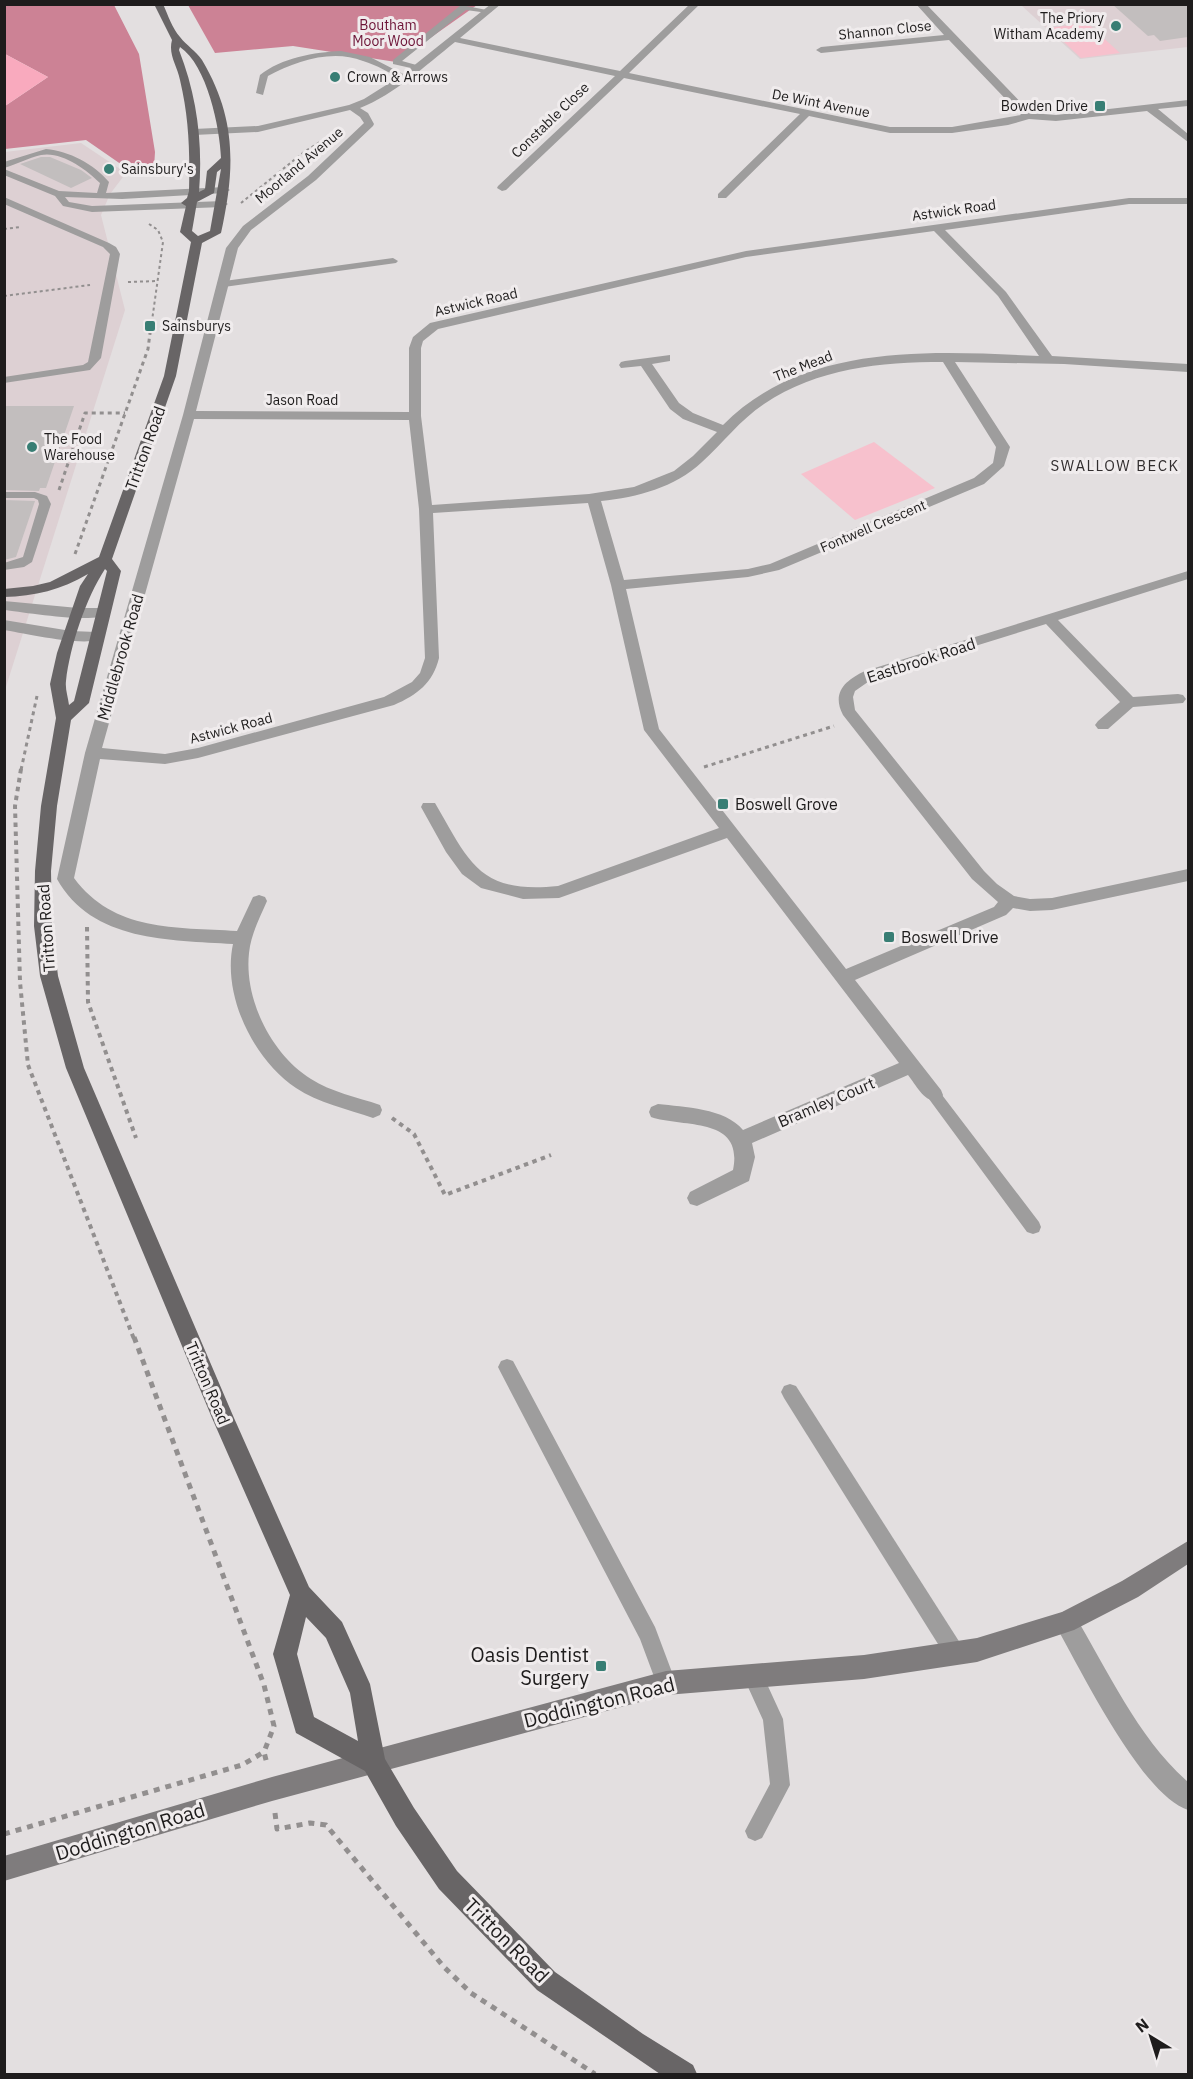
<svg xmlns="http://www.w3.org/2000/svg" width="1193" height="2079" font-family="'IBM Plex Sans',sans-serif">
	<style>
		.built { fill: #ddd0d3 }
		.green { fill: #f7c1cd }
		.forest { fill: #cc8295 }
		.water { fill: #f9aabe }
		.building { fill: #c2bebe }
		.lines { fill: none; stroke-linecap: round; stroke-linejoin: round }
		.path-far3 { stroke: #928f8f; stroke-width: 2; stroke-dasharray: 3 3; stroke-linecap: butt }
		.path-far2 { stroke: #928f8f; stroke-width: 3; stroke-dasharray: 4 4; stroke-linecap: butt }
		.path-far1 { stroke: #928f8f; stroke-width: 4; stroke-dasharray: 4.5 4.5; stroke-linecap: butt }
		.path { stroke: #928f8f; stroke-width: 5; stroke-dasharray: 6 6; stroke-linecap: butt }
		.lane { fill: #9e9d9d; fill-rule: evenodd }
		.street { fill: #9e9d9d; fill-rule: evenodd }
		.secondary { fill: #7f7c7d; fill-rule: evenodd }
		.primary { fill: #686566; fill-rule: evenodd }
		.poi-dot { fill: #387e74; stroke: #f0eced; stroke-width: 2 }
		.labels { text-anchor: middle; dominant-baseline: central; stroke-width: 6; stroke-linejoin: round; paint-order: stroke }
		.far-poi-label { font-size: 14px; fill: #1e1c1c; stroke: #f0eced; text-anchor: start }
		.far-park-label { font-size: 14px; fill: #6d1437; stroke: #f0eced }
		.far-street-label { font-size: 14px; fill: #1e1c1c; stroke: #f0eced }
		.far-neighbourhood-label { font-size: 15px; letter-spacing: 1.5px; fill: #322e2f; stroke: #f0eced }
		.street-label { font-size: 16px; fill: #1e1c1c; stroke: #f0eced }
		.poi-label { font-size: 16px; fill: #1e1c1c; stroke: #f0eced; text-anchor: start }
		.near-poi-label { font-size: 20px; fill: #1e1c1c; stroke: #f0eced; text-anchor: end }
		.near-street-label { font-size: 20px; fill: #1e1c1c; stroke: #f0eced }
	</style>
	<rect width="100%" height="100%" fill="#e3dfe0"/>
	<g class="built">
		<path d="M1021 5H1188V47L1080 59Z"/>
		<path d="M81 143 126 173 110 194 101 215 125 310 5 690V152Z"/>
	</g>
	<g class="green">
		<path d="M1087 23 1120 53 1081 58 1049 28Z"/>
		<path d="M874 442 935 488 855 520 801 474Z"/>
	</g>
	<g class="forest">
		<path d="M4 5H114L139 54 155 152 154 168 125 167 86 140 5 149V106L48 77 5 54Z"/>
		<path d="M188 5H477L396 62 293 46 215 53Z"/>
	</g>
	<path class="water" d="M5 54 48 77 5 106Z"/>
	<g class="building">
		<path d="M1112 4H1188V37L1160 41 1154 35 1148 36Z"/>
		<path d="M41 157H50L81 170 92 178 71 188 20 164Z"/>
		<path d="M4 406H74L46 488H40L39 491 4 490Z"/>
		<path d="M4 500 35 501 16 557 4 560Z"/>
	</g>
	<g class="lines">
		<g class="path-far3">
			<path d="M241 203 304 152 323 140"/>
			<path d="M149 224 158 230 163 242 150 335"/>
			<path d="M4 229 20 227"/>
			<path d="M128 282 157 281"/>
			<path d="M4 296 90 285"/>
		</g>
		<g class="path-far2">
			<path d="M59 490 85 413H125"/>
			<path d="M75 554 148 349 150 333"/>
			<path d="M704 767 834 726"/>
			<path d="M21 770 37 696"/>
		</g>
		<g class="path-far1">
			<path d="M21 769 15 806 20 982 28 1065 134 1339"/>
			<path d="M87 927 88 1002 136 1138"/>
			<path d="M392 1118 414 1134 445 1195 551 1155"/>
		</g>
		<g class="path">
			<path d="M134 1337 264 1685 274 1726 264 1752 267 1764"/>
			<path d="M275 1813 277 1829 310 1823 326 1825 444 1967 471 1993 595 2074"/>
			<path d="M4 1834 242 1765 264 1752"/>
		</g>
		<g class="lane">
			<path d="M461 5 492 11 488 13 466 10 402 61 420 66V70L393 64V60Z"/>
			<path d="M341 51 370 57 409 77 402 79C389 73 377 65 363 61 332 49 296 61 268 76L263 95 256 93 260 75C281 58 315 52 341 51Z"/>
			<path d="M46 149C69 151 94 164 109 182L106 193 225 187 230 190 225 193 122 199 65 197 69 202 92 206 223 201 228 204 223 207 92 212 63 206 55 196 4 175V169L59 191 97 193 100 183C86 169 61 151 41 155 28 158 17 164 4 168V162Z"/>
			<path d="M4 197 109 243 116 247 120 254 101 358 90 370 4 383V377L83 365 88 362 110 254 103 247 4 204Z"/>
			<path d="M393 258 398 261 396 263 224 287 219 284 224 281Z"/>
			<path d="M4 492H35L47 496 51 504 32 562 24 567 4 570V563L23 557 39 504 38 500 34 498H4Z"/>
			<path d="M934 1089 939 1091 1039 1222 1041 1227 1039 1232 1033 1234 1027 1232 929 1099 926 1095 929 1091Z"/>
			<path d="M507 1359 513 1361 655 1627 676 1683 673 1690 666 1693 659 1690 640 1639 501 1373 498 1367 501 1361Z"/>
			<path d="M790 1384 796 1386 962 1646 965 1653 962 1660 955 1663 948 1660 784 1398 781 1392 784 1386Z"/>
			<path d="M753 1666 760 1669 783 1719 790 1785 762 1838 755 1841 748 1838 745 1831 770 1784 763 1720 743 1676 746 1669Z"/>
		</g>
		<g class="street">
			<path d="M491 4H501L460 38 620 71 690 4H700L629 73 890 127H952L1021 115 949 40 821 53 816 50 821 47 944 35 916 4H926L1031 113 1056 115 1188 100V106L1158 109 1188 134V142L1147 111 1056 121 1029 119 1008 125 952 133H890L809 116 726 198H718V194L800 114 624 78 506 190 502 191 497 188 498 186 615 76 455 42C425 66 395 94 360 108L368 113 374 124 373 126 316 180 251 230 238 248 196 411 409 412V348L413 337 430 323 746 251 1129 198H1188V204H1129L945 230 1006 292 1052 356 1188 364V372L1064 364 955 362 1010 447 1004 466 984 484 779 570 748 577 626 589 659 729 846 969 994 907 998 902 972 879 843 715C831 692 846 680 865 671L1188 571V579L1058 620 1133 697 1178 694 1183 695 1186 699 1183 703 1133 707 1108 729H1098L1095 725 1098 721 1120 702 1046 624 875 677 855 691 853 697 855 710 984 871 997 884 1014 896 1030 899 1052 898 1188 869V881L1052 910 1030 911 1013 908 1006 915 855 980 941 1090 943 1095 941 1100C925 1105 917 1086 908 1075L752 1143 755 1157 749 1181 697 1206 690 1204 687 1198 690 1192 733 1170C744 1116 684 1128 651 1117L649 1112 651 1107 658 1104C684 1107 725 1108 743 1130L899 1063 727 838 559 898 523 899 481 888 462 874 446 852 421 807 423 803H435C470 863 479 894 558 886L719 828 644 730 611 585 588 503 433 513 439 658C433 683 417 695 394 705L198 758 165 764 100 759 74 878C114 932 175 927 237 931L253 897 259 895 265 897 267 901C260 917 251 934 249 953 244 999 271 1054 311 1079 331 1092 357 1097 380 1105L382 1110 380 1115 373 1118C348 1109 318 1103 296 1088 253 1059 222 995 233 944 170 940 92 942 57 879L85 753 183 415 226 248 243 226 308 176 364 123 360 117 350 110 258 132 194 135 189 132 194 129 258 126 349 105 364 99 402 75ZM934 231 998 296 1039 356C932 351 805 342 723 425L693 413 679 403 652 364 670 361V355L625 361 621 362 619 365 621 368 641 366 670 409 683 419 717 432 693 456 674 471 634 487 589 494 432 505 421 416V348L423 341 438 329 746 257ZM943 362 996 447 993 463 974 478 770 564 748 569 624 580 601 501C638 497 674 488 702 462 723 443 740 420 764 404 818 368 880 362 943 362ZM194 419 409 420 419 509 425 658 420 673 412 682 384 697 198 748 165 754 102 748Z"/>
			<path d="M4 601 78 608H102L109 613C98 625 23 612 4 610Z"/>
			<path d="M4 620 71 631 96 632 103 637C93 649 22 633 4 630Z"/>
			<path d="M1066 1611 1074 1614C1108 1671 1138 1738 1188 1782V1810C1142 1795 1083 1674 1058 1630L1055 1622 1058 1614Z"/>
		</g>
		<path class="secondary" d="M1188 1541V1564L1138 1597 1074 1630 977 1662 864 1679 666 1695 272 1801 4 1881V1856L272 1777 666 1671 864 1655 977 1638 1062 1612 1122 1581Z"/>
		<path class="primary" d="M154 4H163C168 15 172 28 180 37 187 46 195 50 202 60 237 119 235 169 221 233L202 243 176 376 112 559 121 571 89 703 71 720 57 806 51 871 52 926 58 976 84 1068 234 1418 309 1587 342 1622 370 1684 385 1759 414 1808 457 1871 555 1972 643 2034 693 2065 697 2074H660L537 1990 439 1889 396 1826 365 1771 296 1733 273 1654 290 1595 212 1418 66 1068 40 976 34 926 35 871 41 806 56 718 50 684 57 653 80 586 88 574C61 590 35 596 4 597V589L33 586 50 582 99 557 164 376 191 242 180 232 186 206 181 203 187 198 189 191C190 152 189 118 180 80 177 65 168 55 172 40ZM180 47C207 65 220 128 221 158L207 171 205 189 199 192C203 143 197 96 179 50ZM221 169 210 231 198 236 192 231 197 202 214 193 217 172ZM105 569 107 571 74 701 69 705C68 697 65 689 66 681 70 646 86 598 105 569ZM306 1617 326 1638 350 1693 358 1741 314 1717 297 1654Z"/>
	</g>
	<g class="poi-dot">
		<circle cx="1116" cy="26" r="6"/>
		<circle cx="335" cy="77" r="6"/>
		<rect x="1094" y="100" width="12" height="12" rx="3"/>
		<circle cx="109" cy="169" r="6"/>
		<rect x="144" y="320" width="12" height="12" rx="3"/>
		<circle cx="32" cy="447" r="6"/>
		<rect x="717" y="798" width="12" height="12" rx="3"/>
		<rect x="883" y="931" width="12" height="12" rx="3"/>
		<rect x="595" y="1660" width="12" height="12" rx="3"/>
	</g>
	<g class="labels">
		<g class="far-poi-label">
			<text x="1104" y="18" text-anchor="end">The Priory<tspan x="1104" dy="16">Witham Academy</tspan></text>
			<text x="347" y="77">Crown &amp; Arrows</text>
			<text x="1088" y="106" text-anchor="end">Bowden Drive</text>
			<text x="121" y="169">Sainsbury's</text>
			<text x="162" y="326">Sainsburys</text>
			<text x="44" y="439">The Food<tspan x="44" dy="16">Warehouse</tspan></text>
		</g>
		<g class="far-park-label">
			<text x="388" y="25">Boutham<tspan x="388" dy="16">Moor Wood</tspan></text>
		</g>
		<g class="far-street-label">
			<text transform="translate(885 30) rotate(-6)">Shannon Close</text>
			<text transform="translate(821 103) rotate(11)">De Wint Avenue</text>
			<text transform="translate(550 120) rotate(-44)">Constable Close</text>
			<text transform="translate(299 165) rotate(-40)">Moorland Avenue</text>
			<text transform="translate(954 210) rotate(-8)">Astwick Road</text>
			<text transform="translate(476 302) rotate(-13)">Astwick Road</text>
			<text transform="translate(803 366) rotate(-21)">The Mead</text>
			<text x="302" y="400">Jason Road</text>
			<text transform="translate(873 526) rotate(-23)">Fontwell Crescent</text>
			<text transform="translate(231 728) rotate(-15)">Astwick Road</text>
		</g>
		<g class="far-neighbourhood-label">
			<text x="1115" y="465">SWALLOW BECK</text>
		</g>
		<g class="street-label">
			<text transform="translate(145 448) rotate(-70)">Tritton Road</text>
			<text transform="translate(120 657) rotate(-74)">Middlebrook Road</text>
			<text transform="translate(921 660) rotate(-18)">Eastbrook Road</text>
			<text transform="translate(46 928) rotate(-94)">Tritton Road</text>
			<text transform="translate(826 1102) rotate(-23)">Bramley Court</text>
			<text transform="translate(208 1383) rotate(67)">Tritton Road</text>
		</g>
		<g class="poi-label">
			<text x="735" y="804">Boswell Grove</text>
			<text x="901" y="937">Boswell Drive</text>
		</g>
		<g class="near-poi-label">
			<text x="589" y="1654">Oasis Dentist<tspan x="589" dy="23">Surgery</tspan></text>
		</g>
		<g class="near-street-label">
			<text transform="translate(599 1702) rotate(-14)">Doddington Road</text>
			<text transform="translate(130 1831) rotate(-17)">Doddington Road</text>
			<text transform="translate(507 1940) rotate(45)">Tritton Road</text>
		</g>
	</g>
	<rect width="1193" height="2079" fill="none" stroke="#1e1c1c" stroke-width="12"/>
	<g transform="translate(1151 2037) rotate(322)" stroke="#f0eced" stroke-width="4.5" paint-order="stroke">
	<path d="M0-4.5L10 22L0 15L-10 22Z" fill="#1e1c1c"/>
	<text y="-9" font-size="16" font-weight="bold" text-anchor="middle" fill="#1e1c1c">N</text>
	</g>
</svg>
